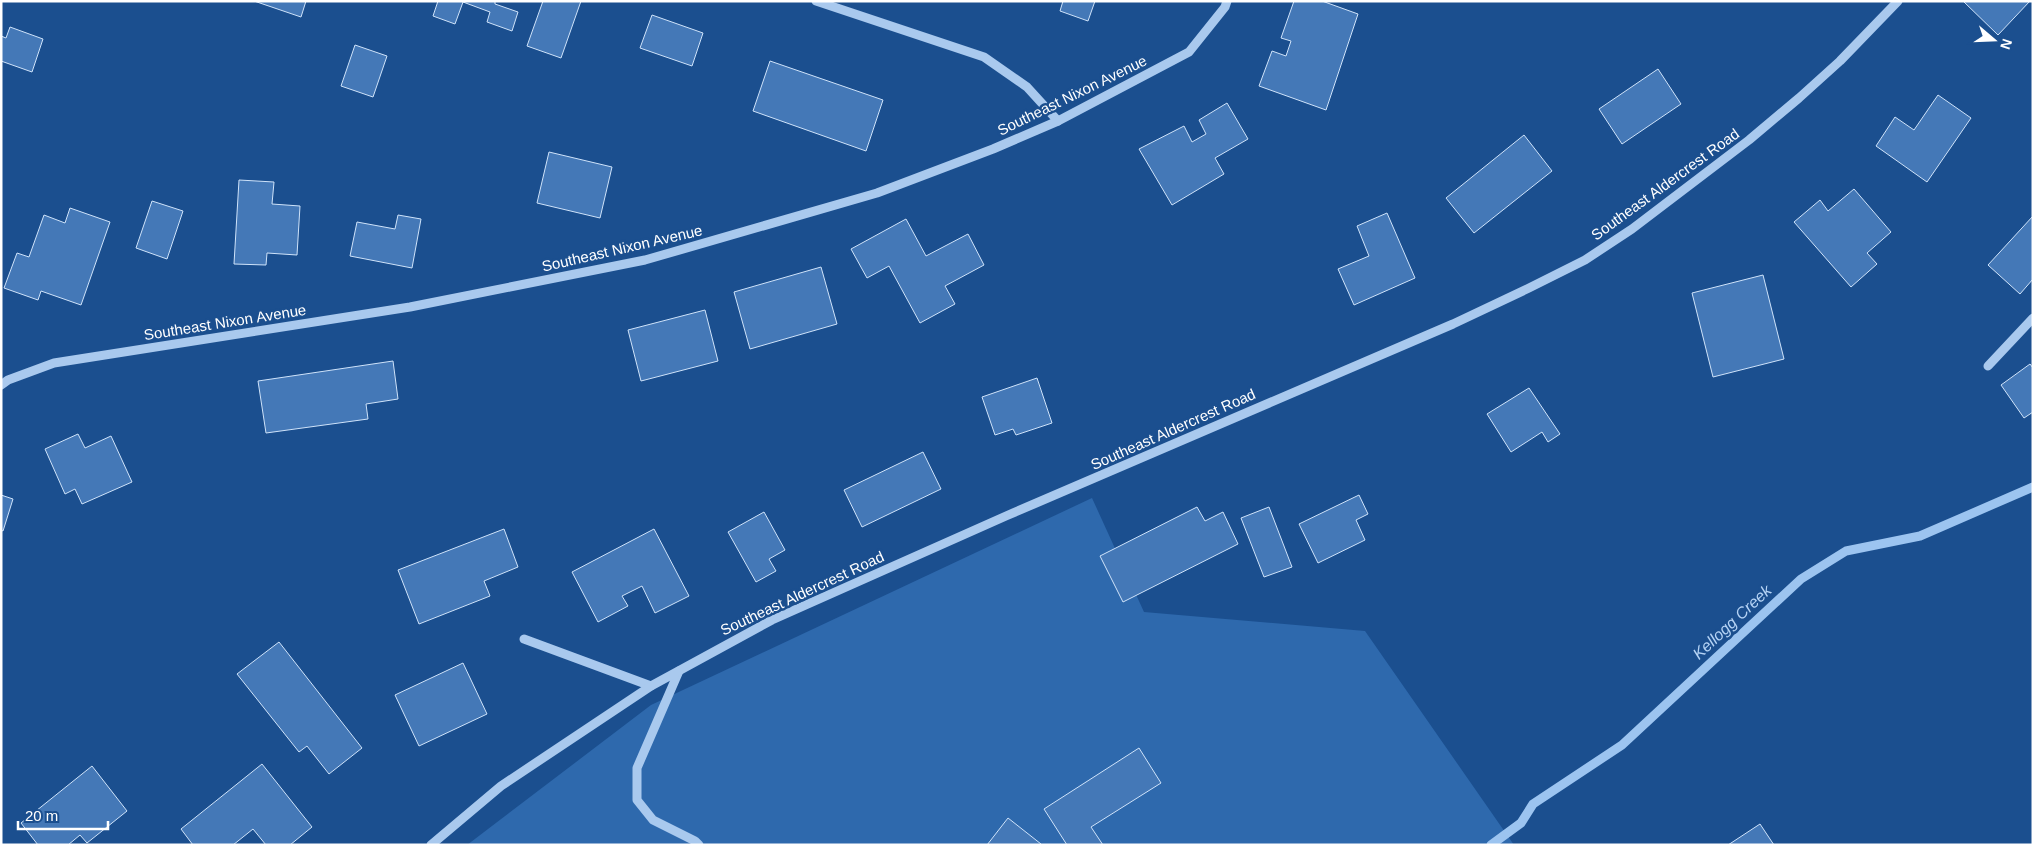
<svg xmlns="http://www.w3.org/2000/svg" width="2034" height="846" font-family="Arial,sans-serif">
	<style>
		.green { fill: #2e69ad }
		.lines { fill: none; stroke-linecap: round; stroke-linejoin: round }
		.stream { stroke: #9cc4f0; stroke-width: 9 }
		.building { fill: #4478b7; stroke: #cfe3fa }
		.minor { stroke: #a9c9ee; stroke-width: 9 }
		.labels { text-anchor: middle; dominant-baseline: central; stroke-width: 5; stroke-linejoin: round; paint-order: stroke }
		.street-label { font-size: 15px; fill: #fff; stroke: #1b4f8f }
		.water-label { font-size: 16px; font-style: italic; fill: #b5d3f5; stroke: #1b4f8f }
	</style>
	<rect width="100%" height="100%" fill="#1b4f8f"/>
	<path class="green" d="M1092 498 1144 612 1365 631 1514 845H467L651 705Z"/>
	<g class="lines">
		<path class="stream" d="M1491 845 1521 823 1533 804 1622 745 1801 579 1846 551 1920 536 2033 487"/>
	</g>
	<g class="building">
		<path d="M254 1H306L301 17Z"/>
		<path d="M438 1H495V4L518 12 512 31 487 22 490 12 463 2 455 24 433 16Z"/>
		<path d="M543 1H581L561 58 527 46Z"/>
		<path d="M1063 1H1095L1088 21 1060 11Z"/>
		<path d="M1294 1H1322L1358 14 1326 110 1259 86 1272 51 1286 56 1291 41 1281 38Z"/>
		<path d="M1963 1H2030L1998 35Z"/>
		<path d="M652 15 703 33 692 66 640 48Z"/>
		<path d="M10 27 43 39 32 72 1 61V36L6 38Z"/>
		<path d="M355 45 387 56 373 97 341 86Z"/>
		<path d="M770 61 883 100 866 151 753 111Z"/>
		<path d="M1658 69 1681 104 1622 144 1599 109Z"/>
		<path d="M1938 95 1971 118 1927 182 1876 146 1895 117 1914 130Z"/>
		<path d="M1227 103 1248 139 1215 158 1224 174 1172 205 1139 149 1184 126 1192 142 1206 134 1199 120Z"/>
		<path d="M1524 135 1552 171 1474 233 1446 198Z"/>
		<path d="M549 152 612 167 600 218 537 203Z"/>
		<path d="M239 180 274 182 272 204 300 206 297 255 267 253 266 265 234 264Z"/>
		<path d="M1854 189 1891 232 1867 253 1877 264 1851 287 1794 222 1820 200 1828 211Z"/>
		<path d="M152 201 183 211 167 259 136 248Z"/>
		<path d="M70 208 110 222 81 305 41 291 38 300 4 288 17 253 29 257 44 215 65 223Z"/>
		<path d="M1387 213 1415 278 1354 305 1338 269 1369 256 1357 226Z"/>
		<path d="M398 215 421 219 412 268 350 256 357 222 395 229Z"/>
		<path d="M2033 216V279L2020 294 1988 265Z"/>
		<path d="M906 219 926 256 968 234 984 265 945 286 955 304 920 323 889 266 867 278 851 249Z"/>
		<path d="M821 267 837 324 750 349 734 292Z"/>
		<path d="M1763 275 1784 359 1713 377 1692 293Z"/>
		<path d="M705 310 718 361 641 381 628 330Z"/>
		<path d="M393 361 398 399 366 404 368 419 266 433 258 381Z"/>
		<path d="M2030 364 2033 368V412L2024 418 2001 385Z"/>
		<path d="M1037 378 1052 423 1016 435 1013 429 995 435 982 397Z"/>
		<path d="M1529 388 1560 434 1548 442 1542 432 1511 452 1487 414Z"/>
		<path d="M78 434 85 448 111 436 132 482 82 504 75 489 65 494 45 449Z"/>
		<path d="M923 452 941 489 862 527 844 490Z"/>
		<path d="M1 495 13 499 3 531 1 530Z"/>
		<path d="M1359 495 1368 514 1356 520 1365 540 1318 563 1299 524Z"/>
		<path d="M1197 507 1205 521 1223 512 1238 544 1123 602 1100 556Z"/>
		<path d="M1269 507 1292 567 1264 577 1241 518Z"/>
		<path d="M764 512 785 550 769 559 776 571 756 582 728 532Z"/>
		<path d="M504 529 518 567 484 581 490 596 419 624 398 570Z"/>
		<path d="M654 529 689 596 655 613 642 586 622 596 628 606 598 622 572 572Z"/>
		<path d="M279 642 362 748 329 774 307 746 299 752 237 674Z"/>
		<path d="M463 663 487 714 419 746 395 695Z"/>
		<path d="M1139 748 1161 783 1091 827 1103 845H1067L1044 809Z"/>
		<path d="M262 764 312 827 290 845H266L253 829 233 845H193L181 829Z"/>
		<path d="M92 766 127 811 87 843 80 835 68 845H38L21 823Z"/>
		<path d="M1008 818 1041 844V845H987Z"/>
		<path d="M1760 824 1774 845H1728Z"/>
	</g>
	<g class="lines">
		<g class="minor">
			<path d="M816 1 984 57 1027 87 1058 121"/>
			<path d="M1988 366 2033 318"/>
			<path d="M1 385 8 380 54 363 410 307 645 260 877 193 993 149 1058 121 1189 52 1225 7 1227 1"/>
			<path d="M524 639 651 686"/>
			<path d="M679 671 637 768V800L653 820 695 841 699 845"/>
			<path d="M431 845 501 786 651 686 772 620 1006 516 1453 324 1529 288 1585 260 1632 229 1749 140 1799 98 1840 61 1898 1"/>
		</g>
	</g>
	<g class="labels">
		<g class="street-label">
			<text transform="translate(1072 95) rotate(-26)">Southeast Nixon Avenue</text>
			<text transform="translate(1665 184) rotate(-36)">Southeast Aldercrest Road</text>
			<text transform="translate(622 248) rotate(-13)">Southeast Nixon Avenue</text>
			<text transform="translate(225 322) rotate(-9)">Southeast Nixon Avenue</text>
			<text transform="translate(1173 429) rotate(-24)">Southeast Aldercrest Road</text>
			<text transform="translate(802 593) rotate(-25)">Southeast Aldercrest Road</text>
		</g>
		<g class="water-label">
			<text transform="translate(1732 622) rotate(-43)">Kellogg Creek</text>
		</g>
	</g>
	<rect width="2034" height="846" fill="none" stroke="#ffffff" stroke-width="5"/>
	<g transform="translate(1994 40) rotate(109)" stroke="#1b4f8f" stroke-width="4" paint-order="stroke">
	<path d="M0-4L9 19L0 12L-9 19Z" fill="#ffffff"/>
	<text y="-8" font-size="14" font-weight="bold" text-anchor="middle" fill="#ffffff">N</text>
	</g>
	<path d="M18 821v8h90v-8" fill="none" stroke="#ffffff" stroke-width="2.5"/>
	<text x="25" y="821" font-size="15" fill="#ffffff" stroke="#1b4f8f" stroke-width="4" paint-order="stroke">20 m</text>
</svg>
